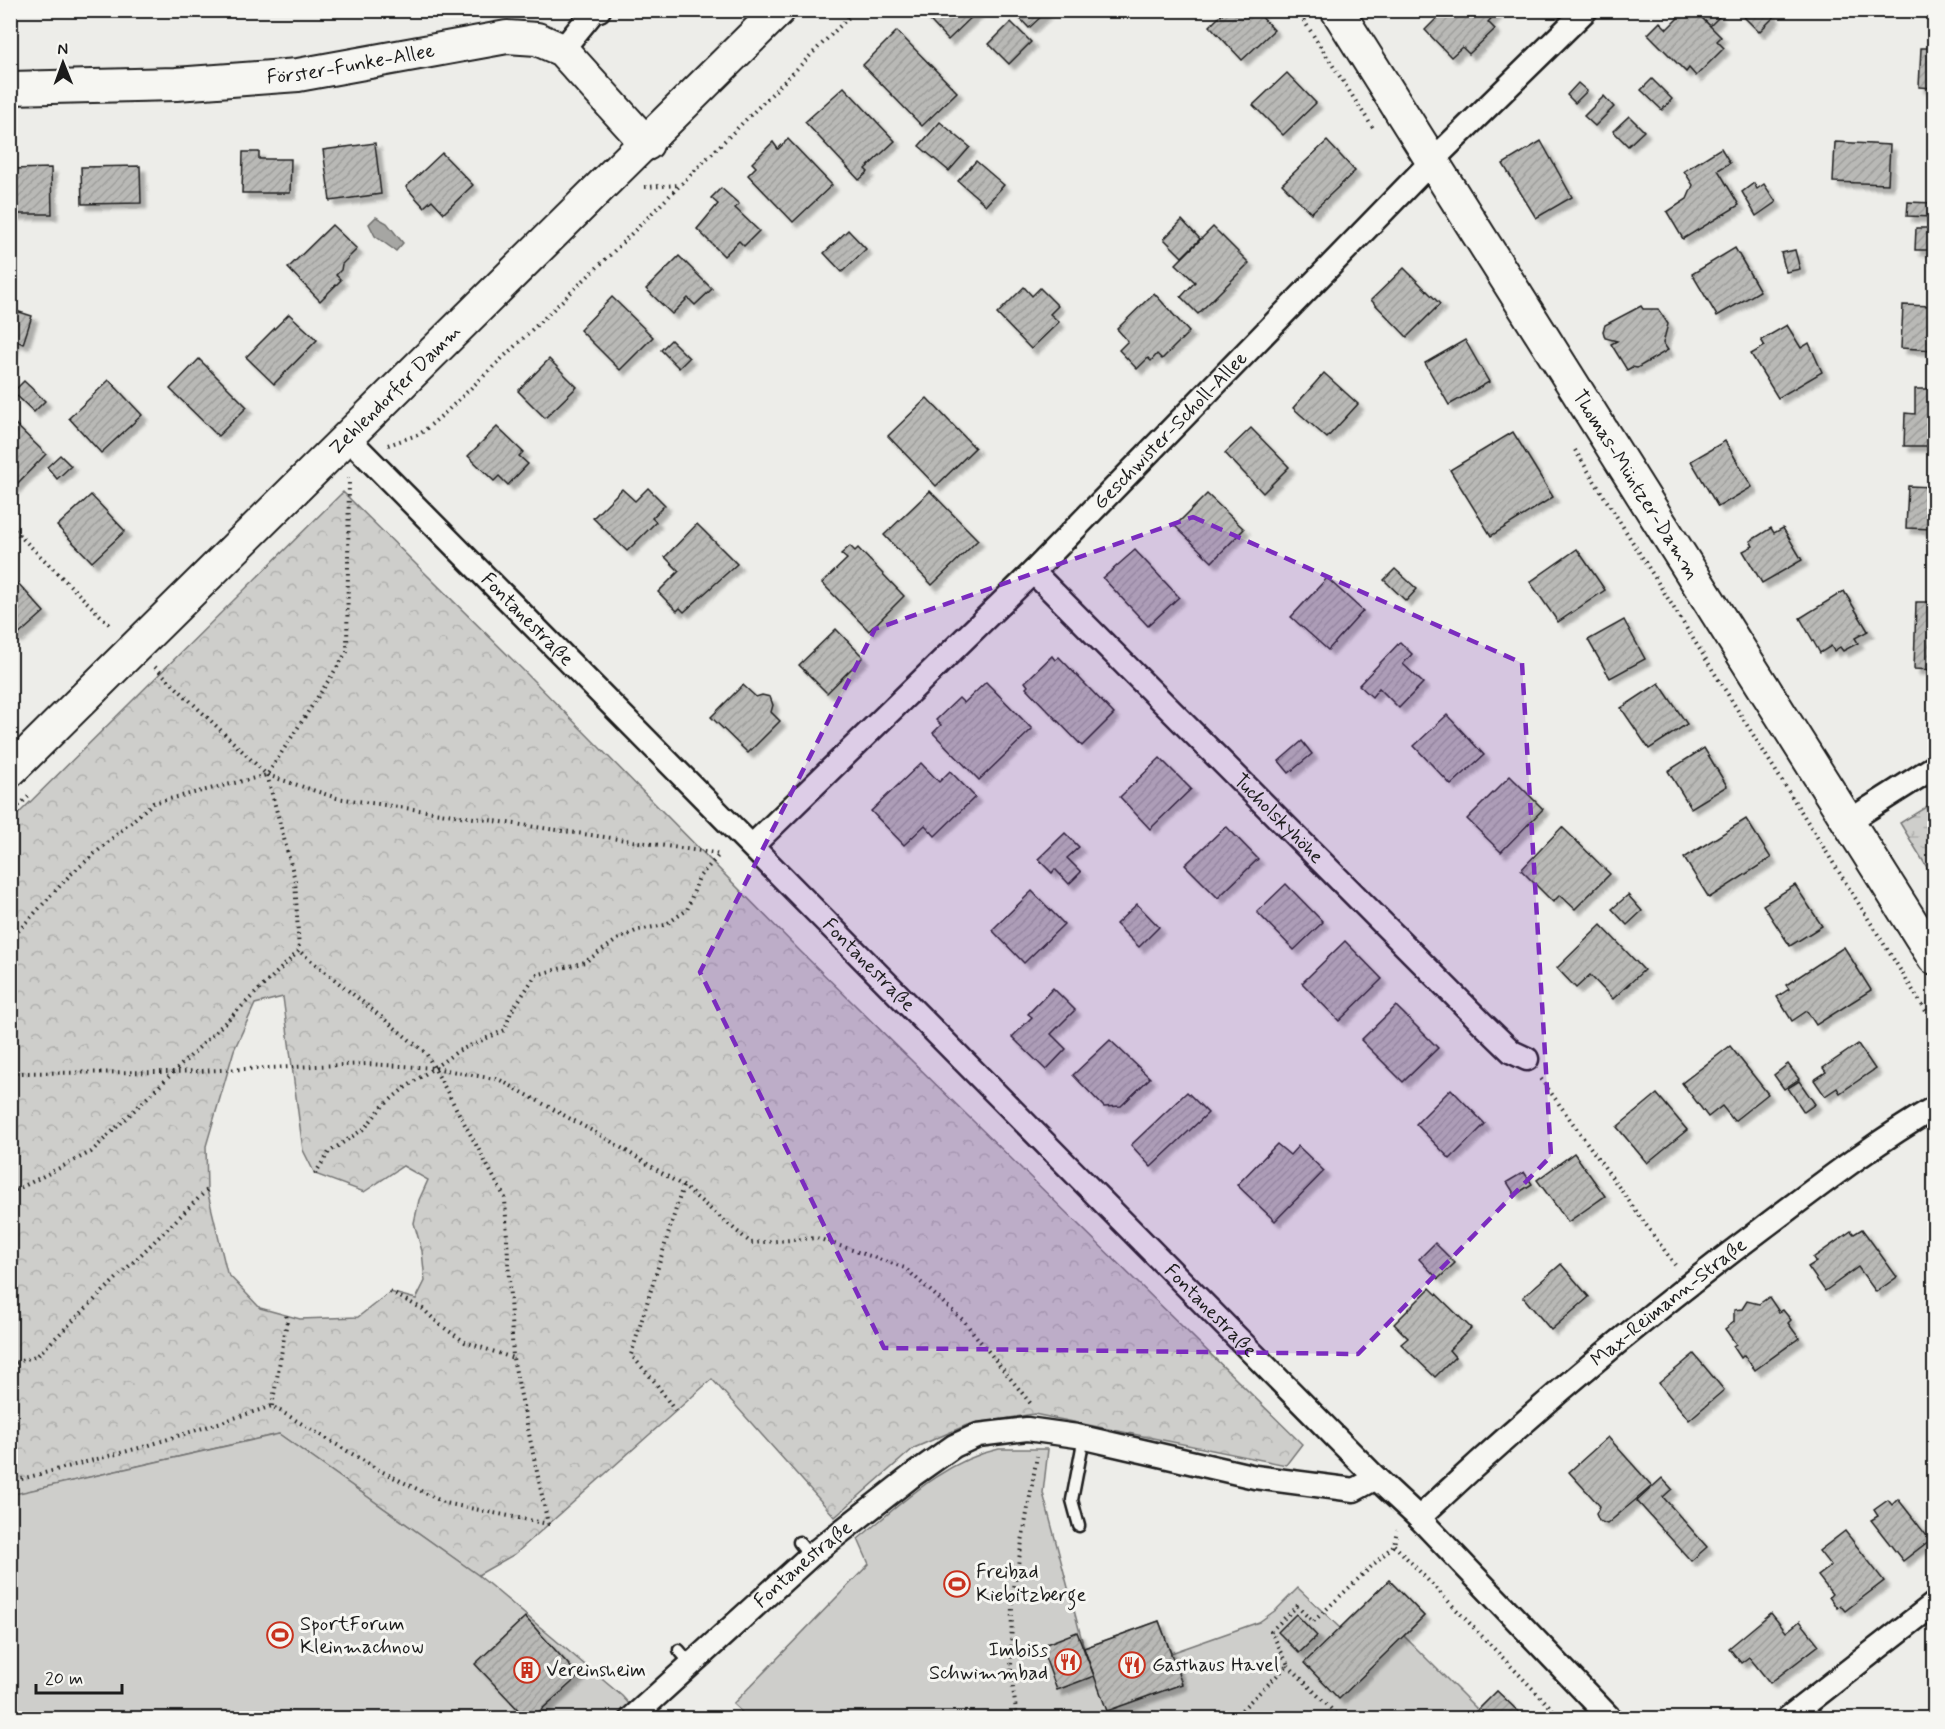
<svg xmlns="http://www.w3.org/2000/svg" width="1945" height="1729" font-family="Mynerve,sans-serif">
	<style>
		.forest { fill: url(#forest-crowns); stroke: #757574; stroke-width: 1.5; fill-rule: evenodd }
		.wetland { fill: url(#wetland-marsh); stroke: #757574; stroke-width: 1.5 }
		.park { fill: #cececb; stroke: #757574; stroke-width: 1.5 }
		.water { fill: #a6a6a3; stroke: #6f6f6d; stroke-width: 1.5 }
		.building { fill: url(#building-hatch); stroke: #1c1c1c; stroke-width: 1.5; filter: url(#shadow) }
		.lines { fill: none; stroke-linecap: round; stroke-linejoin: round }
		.lane-casing { stroke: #1c1c1c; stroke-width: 15 }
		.street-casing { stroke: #1c1c1c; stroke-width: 27 }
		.secondary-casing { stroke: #1c1c1c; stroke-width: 36 }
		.path { stroke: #1c1c1c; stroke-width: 4; stroke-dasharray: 1.5 4.5; stroke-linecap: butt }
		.lane { stroke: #f6f6f2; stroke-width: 10 }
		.street { stroke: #f6f6f2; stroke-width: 22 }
		.secondary { stroke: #f6f6f2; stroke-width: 32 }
		.marked { fill: #7b2cbf; fill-opacity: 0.2; stroke: #7b2cbf; stroke-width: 4.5; stroke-dasharray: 12 8; stroke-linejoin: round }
		.labels { text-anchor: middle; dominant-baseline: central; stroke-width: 6; stroke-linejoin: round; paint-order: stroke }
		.street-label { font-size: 20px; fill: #1c1c1c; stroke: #f6f6f2 }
		.poi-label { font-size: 20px; fill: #1c1c1c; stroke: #f6f6f2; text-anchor: start }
	</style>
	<defs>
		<pattern id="forest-crowns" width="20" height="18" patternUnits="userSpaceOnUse" patternTransform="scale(1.5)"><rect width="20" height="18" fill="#cececb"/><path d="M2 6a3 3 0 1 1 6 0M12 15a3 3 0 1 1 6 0" fill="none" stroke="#b0b0ae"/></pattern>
		<pattern id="wetland-marsh" width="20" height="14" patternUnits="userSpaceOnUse" patternTransform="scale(1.5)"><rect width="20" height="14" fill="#cececb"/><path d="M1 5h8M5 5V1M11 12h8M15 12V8" fill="none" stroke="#b0b0ae"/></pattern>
		<pattern id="building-hatch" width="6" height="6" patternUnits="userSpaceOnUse" patternTransform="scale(1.5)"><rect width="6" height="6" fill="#b9b9b6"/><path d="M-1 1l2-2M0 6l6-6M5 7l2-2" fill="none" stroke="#9e9e9c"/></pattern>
		<filter id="shadow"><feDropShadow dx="5.5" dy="5.5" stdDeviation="1.5" flood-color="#0004"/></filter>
	</defs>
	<rect width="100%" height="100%" fill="#edede9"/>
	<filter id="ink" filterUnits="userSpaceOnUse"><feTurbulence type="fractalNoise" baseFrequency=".0167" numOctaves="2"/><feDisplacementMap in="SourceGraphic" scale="12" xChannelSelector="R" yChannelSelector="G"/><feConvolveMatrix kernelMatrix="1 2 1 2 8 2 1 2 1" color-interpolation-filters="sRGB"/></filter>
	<g filter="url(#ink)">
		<path class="forest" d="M343 492 525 672 800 951 1302 1444 1286 1465 1034 1414 967 1425 914 1448 835 1517 712 1379 515 1554 478 1575 279 1434 11 1495V821ZM283 997 303 1150 315 1174 364 1192 403 1166 428 1180 419 1200 414 1223 422 1251 425 1281 416 1299 390 1292 358 1317 300 1319 260 1308 227 1273 207 1190 206 1146 234 1050 255 1004Z"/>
		<path class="wetland" d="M1934 802V879L1900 823Z"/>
		<g class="park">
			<path d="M279 1434 478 1575 622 1696 642 1718H11L10 1495Z"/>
			<path d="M999 1449H1048L1043 1493 1084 1648 1159 1621 1171 1653 1259 1622 1276 1610 1298 1588 1340 1628 1389 1580 1424 1616 1404 1636 1478 1710 1497 1691 1525 1718H748L733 1704 869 1564 858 1539C901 1504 943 1461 999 1449Z"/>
		</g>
		<path class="water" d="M376 217 387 223 403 243 396 251 375 236 369 224Z"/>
		<g class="building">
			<path d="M920 10H979L948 40Z"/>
			<path d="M1012 10H1043L1045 13 1029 28Z"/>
			<path d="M1226 10H1255L1274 30 1242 60 1210 26Z"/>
			<path d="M1440 10H1497L1498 11 1488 22 1495 29 1469 54 1462 47 1451 57 1425 30 1442 13Z"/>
			<path d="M1694 10H1712L1719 17 1710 26Z"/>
			<path d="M1694 10 1721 37 1717 41 1724 48 1696 76 1689 68 1686 72 1648 34 1660 22 1667 29 1678 18 1671 10Z"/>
			<path d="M1737 10H1769L1774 17 1759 32Z"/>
			<path d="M1011 22 1031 42 1009 64 989 44Z"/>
			<path d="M897 31 957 92 922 126 863 65Z"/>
			<path d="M1930 31H1934V48H1929Z"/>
			<path d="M1921 48H1934V88L1919 87Z"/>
			<path d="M1287 73 1316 103 1283 135 1253 105Z"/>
			<path d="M1652 79 1672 99 1662 110 1641 90Z"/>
			<path d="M1578 83 1587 91 1575 103 1567 95Z"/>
			<path d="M844 87 895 141 865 169 868 172 859 180 805 122Z"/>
			<path d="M1604 96 1614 107 1595 126 1584 116Z"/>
			<path d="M1629 116 1644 131 1628 146 1613 131Z"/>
			<path d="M940 122 970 147 949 171 919 146Z"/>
			<path d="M788 139 832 185 793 222 748 175 756 167 752 163 773 142 778 149Z"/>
			<path d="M1327 141 1355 171 1311 213 1282 184Z"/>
			<path d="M1541 141 1572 197 1536 218 1503 164Z"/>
			<path d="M1835 142 1890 145 1888 184 1833 182Z"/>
			<path d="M375 143 381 194 330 201 323 150Z"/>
			<path d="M1721 148 1730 163 1718 170 1739 205 1683 239 1667 212 1687 199 1693 185 1684 171Z"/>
			<path d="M243 152H259V159H291L290 193H242Z"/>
			<path d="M442 153 473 185 444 213 432 200 424 207 406 187Z"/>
			<path d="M976 161 1004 185 986 205 958 181Z"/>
			<path d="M140 166 141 203 82 204 81 167Z"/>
			<path d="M51 168 52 214H10V169Z"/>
			<path d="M1754 183 1757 189 1764 184 1776 202 1756 216 1742 192Z"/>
			<path d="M721 188 739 204 735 208 759 231 744 246 739 241 724 256 697 229 718 204 711 198Z"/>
			<path d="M1908 202 1934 203V217L1907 216Z"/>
			<path d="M1182 220 1200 239 1182 257 1164 239Z"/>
			<path d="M332 225 357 249 342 264 341 270 336 275 341 280 320 301 288 268Z"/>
			<path d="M1213 227 1249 263 1198 314 1181 297 1195 282 1176 264Z"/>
			<path d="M1916 228H1934V265H1930V250H1915Z"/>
			<path d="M848 230 866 249 842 272 824 253Z"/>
			<path d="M1735 248 1760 291 1717 316 1692 274Z"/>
			<path d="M1795 250 1800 269 1786 272 1781 253Z"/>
			<path d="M679 256 712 289 695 305 688 298 672 314 646 289Z"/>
			<path d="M1404 268 1440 304 1407 337 1371 300Z"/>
			<path d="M1931 284 1934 285V306H1930Z"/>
			<path d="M1024 287 1032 296 1040 288 1058 306 1050 314 1059 322 1031 349 997 314Z"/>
			<path d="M1154 293 1189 332 1162 359 1157 354 1151 361 1148 358 1137 369 1119 350 1128 341 1117 329Z"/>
			<path d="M612 297 653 337 620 370 580 330Z"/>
			<path d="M1903 305 1934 306V350L1901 348Z"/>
			<path d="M1641 306 1643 309H1658L1668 324 1663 343 1668 350 1637 368 1632 367 1627 370 1611 344 1617 341 1605 338 1603 331 1605 325Z"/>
			<path d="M10 309 32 316 23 344 15 340 10 353Z"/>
			<path d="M289 314 317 340 274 384 246 357Z"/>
			<path d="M1787 325 1801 348 1809 343 1822 372 1778 398 1751 354 1765 346 1761 340Z"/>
			<path d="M671 340 689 358 679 368 661 350Z"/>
			<path d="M1465 340 1489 382 1449 405 1425 363Z"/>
			<path d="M199 359 247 407 218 436 170 389Z"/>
			<path d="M549 359 577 387 545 418 518 391Z"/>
			<path d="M1324 373 1358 404 1327 438 1293 408Z"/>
			<path d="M109 380 142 415 101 453 69 418Z"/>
			<path d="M24 381 45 401 34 412 13 392Z"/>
			<path d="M1915 389H1934V446H1904L1905 413 1915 414Z"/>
			<path d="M927 398 975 448 936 486 888 436Z"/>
			<path d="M10 419 46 454 12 489 10 488Z"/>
			<path d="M497 427 523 452 519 456 528 464 508 485 499 476 494 481 468 456Z"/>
			<path d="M1251 428 1289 467 1263 493 1225 453Z"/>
			<path d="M1513 432 1553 497 1491 536 1450 470Z"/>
			<path d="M1725 441 1752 487 1718 507 1691 461Z"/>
			<path d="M60 455 71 466 57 479 47 467Z"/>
			<path d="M1908 486 1934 487V529L1906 528Z"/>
			<path d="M648 488 665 505 652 518 656 522 627 551 593 518 622 489 635 501Z"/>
			<path d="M930 491 978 540 932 585 884 535Z"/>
			<path d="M1207 494 1244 529 1212 562 1175 526Z"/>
			<path d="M91 495 125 531 92 562 57 526Z"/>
			<path d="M697 524 737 564 684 612 680 608 677 611 658 592 679 571 665 557Z"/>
			<path d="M1771 528 1774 533 1783 528 1802 560 1762 583 1743 551 1753 546 1750 541Z"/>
			<path d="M850 546 855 551 858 548 904 596 869 631 822 583 847 559 841 554Z"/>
			<path d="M1577 549 1605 590 1558 622 1530 582Z"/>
			<path d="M1135 550 1179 597 1148 626 1103 578Z"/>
			<path d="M1395 569 1417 589 1406 601 1384 580Z"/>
			<path d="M1327 578 1363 611 1328 650 1291 617Z"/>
			<path d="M18 583 44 612 16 637 10 631V590Z"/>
			<path d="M1844 591 1868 631 1855 638 1858 643 1843 651 1840 647 1834 651 1831 646 1820 653 1800 618Z"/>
			<path d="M1916 602H1934V670L1914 669Z"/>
			<path d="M1624 620 1645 659 1610 678 1588 640Z"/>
			<path d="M836 629 863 657 827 693 799 665Z"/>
			<path d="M1400 642 1412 654 1403 664 1423 683 1399 708 1379 688 1372 697 1359 685Z"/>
			<path d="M1052 656 1055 660 1059 657 1114 714 1082 746 1026 688 1028 686 1025 682Z"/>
			<path d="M986 682 1032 729 979 780 933 733 941 725 936 720 959 698 964 703Z"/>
			<path d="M1659 683 1687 724 1649 749 1621 708Z"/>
			<path d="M743 685 756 697 762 695 770 697 773 705 771 712 780 721 748 753 711 717Z"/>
			<path d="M1447 715 1484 755 1451 785 1414 746Z"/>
			<path d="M1302 741 1312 754 1289 773 1279 761Z"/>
			<path d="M1704 748 1727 786 1691 808 1668 771Z"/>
			<path d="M1160 758 1191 789 1150 829 1120 797Z"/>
			<path d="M921 763 939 782 950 771 975 797 935 836 925 825 904 845 871 811Z"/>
			<path d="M1510 776 1543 809 1501 852 1467 819Z"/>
			<path d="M1746 819 1771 858 1709 898 1684 858Z"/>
			<path d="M1226 826 1258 859 1218 898 1185 865Z"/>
			<path d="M1562 827 1610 874 1575 909 1560 895 1553 902 1521 870Z"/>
			<path d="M1065 833 1079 847 1067 858 1081 872 1069 884 1055 869 1052 873 1038 859Z"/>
			<path d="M1286 884 1323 922 1294 950 1257 912Z"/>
			<path d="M1795 885 1822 926 1790 946 1763 905Z"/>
			<path d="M1032 891 1064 924 1024 963 992 930Z"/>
			<path d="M1628 895 1642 911 1627 925 1612 909Z"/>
			<path d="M1137 904 1159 927 1139 947 1116 924Z"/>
			<path d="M1601 925 1644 970 1613 999 1590 975 1576 988 1557 968Z"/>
			<path d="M1345 941 1382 979 1339 1021 1302 983Z"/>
			<path d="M1844 947 1871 990 1816 1025 1807 1011 1792 1021 1777 997 1789 989 1786 985Z"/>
			<path d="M1053 988 1075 1010 1051 1034 1066 1049 1046 1070 1012 1037 1032 1017 1028 1014Z"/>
			<path d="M1396 1006 1438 1048 1403 1082 1361 1040Z"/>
			<path d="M1110 1040 1150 1078 1121 1106 1104 1107 1073 1075Z"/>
			<path d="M1858 1044 1875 1069 1840 1093 1837 1088 1825 1096 1814 1080 1826 1072 1823 1068Z"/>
			<path d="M1730 1046 1768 1094 1734 1121 1722 1106 1708 1117 1682 1083Z"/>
			<path d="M1788 1064 1799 1079 1784 1089 1774 1075Z"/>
			<path d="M1799 1081 1815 1104 1804 1112 1788 1088Z"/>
			<path d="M1451 1089 1485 1124 1450 1159 1416 1124Z"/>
			<path d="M1187 1092 1208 1113 1151 1167 1131 1145Z"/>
			<path d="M1657 1094 1687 1130 1647 1163 1617 1127Z"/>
			<path d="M1277 1144 1290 1155 1298 1146 1324 1171 1275 1221 1237 1185Z"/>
			<path d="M1574 1153 1605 1196 1568 1222 1537 1180Z"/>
			<path d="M1524 1172 1532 1184 1515 1195 1507 1182Z"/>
			<path d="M1862 1229 1897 1277 1876 1292 1858 1267 1825 1291 1808 1267 1816 1262 1813 1258 1851 1231 1854 1234Z"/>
			<path d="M1435 1243 1455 1263 1438 1279 1419 1259Z"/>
			<path d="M1561 1264 1589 1297 1551 1330 1523 1297Z"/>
			<path d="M1430 1288 1471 1328 1449 1350 1455 1357 1435 1377 1401 1344 1408 1338 1394 1324Z"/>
			<path d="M1769 1297 1779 1312 1783 1310 1791 1320 1788 1323 1799 1338 1755 1370 1744 1355 1741 1358 1733 1346 1736 1344 1725 1329 1734 1322V1310L1742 1309 1747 1301 1759 1304Z"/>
			<path d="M1694 1354 1724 1390 1689 1420 1659 1383Z"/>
			<path d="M1608 1437 1652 1486 1607 1524 1599 1521 1596 1514 1600 1506 1569 1472Z"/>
			<path d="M1662 1478 1672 1489 1663 1497 1707 1547 1691 1561 1637 1501Z"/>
			<path d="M1898 1499 1930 1540 1903 1561 1871 1520 1878 1516 1874 1510 1888 1500 1892 1505Z"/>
			<path d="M1845 1531 1884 1581 1845 1611 1840 1605 1837 1608 1829 1597 1832 1594 1818 1576 1831 1566 1819 1551Z"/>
			<path d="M1389 1580 1424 1616 1339 1699 1304 1663Z"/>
			<path d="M1771 1613 1786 1632 1800 1621 1819 1645 1770 1683 1749 1657 1741 1663 1729 1648Z"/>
			<path d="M1296 1614 1317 1636 1299 1653 1278 1632Z"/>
			<path d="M525 1617 579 1676 532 1718H526L475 1664Z"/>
			<path d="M1159 1621 1182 1684 1107 1711 1084 1648Z"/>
			<path d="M1077 1632 1094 1676 1057 1690 1041 1646Z"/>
			<path d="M1497 1691 1525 1718H1470Z"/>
		</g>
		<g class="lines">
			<g class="lane-casing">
				<g id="lane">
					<path d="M1079 1526 1072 1500 1084 1437"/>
					<path d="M799 1542 810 1556"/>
					<path d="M679 1650 690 1663"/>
				</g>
			</g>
			<g class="street-casing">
				<g id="street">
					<path d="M562 50 593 12 599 10"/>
					<path id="s1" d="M348 438 1376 1478 1419 1518 1610 1718"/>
					<path id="s2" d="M1033 572 1481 1022 1512 1052 1527 1059"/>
					<path d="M1849 821 1934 767"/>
					<path id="s3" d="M752 846 1033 572 1431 162 1586 10"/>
					<path id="s4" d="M1419 1518C1528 1415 1643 1318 1763 1228 1819 1186 1874 1143 1934 1108"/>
					<path id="s5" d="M632 1718 810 1556 913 1475 954 1446 978 1435 1027 1429 1077 1436 1255 1477 1354 1490 1376 1478"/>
					<path d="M1788 1718 1934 1604"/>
				</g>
			</g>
			<g class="secondary-casing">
				<g id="secondary">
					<path id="s6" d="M1337 10 1934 958"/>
					<path id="s7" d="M10 88 176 84 298 75 507 37 537 39 562 50 647 144"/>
					<path id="s8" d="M10 771 779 10"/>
				</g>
			</g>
			<g class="path">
				<path d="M1297 10 1373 128"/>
				<path d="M645 187 680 185"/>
				<path d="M388 445 420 434 446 412 608 257 856 10"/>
				<path d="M1575 450 1934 1024"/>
				<path d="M10 526 112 627"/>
				<path d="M155 667 267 775 337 798 721 854"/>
				<path d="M10 814 29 796"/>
				<path d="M10 940 70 875 153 803 267 775 347 652 349 478"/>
				<path d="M10 1073 174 1072 367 1064 435 1068 500 1080 607 1139 683 1186 751 1243 817 1238 905 1268 963 1320 1031 1404"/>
				<path d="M1541 1079 1675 1265"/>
				<path d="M315 1174 329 1152 365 1128 381 1108 402 1090 458 1051 505 1030 511 1012 536 975 585 962 617 940 638 930 665 925 687 910 699 877 720 854"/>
				<path d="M10 1193 91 1152 299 951 295 880 267 775"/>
				<path d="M390 1292 423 1309 440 1325 465 1342 513 1358"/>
				<path d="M10 1365 38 1355 207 1190"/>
				<path d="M272 1406 287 1321 286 1315"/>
				<path d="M675 1411 655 1382 631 1355 683 1186"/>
				<path d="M10 1482 143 1447 272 1406 379 1470 445 1503 548 1524 513 1358 505 1198 426 1053 299 951"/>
				<path d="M1394 1545 1561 1718"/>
				<path d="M1288 1665 1340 1718"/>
				<path d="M1017 1718 1011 1673 1012 1599 1037 1456"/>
				<path d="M1233 1718 1288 1665 1271 1631 1297 1606 1313 1622 1394 1545 1397 1530"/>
			</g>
			<use href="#lane" class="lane"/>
			<use href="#street" class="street"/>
			<use href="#secondary" class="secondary"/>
		</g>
	</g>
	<path class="marked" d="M1193 517 1522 663 1551 1156 1358 1354 884 1348 700 972 875 629Z"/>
	<defs>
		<g id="stadium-ring" transform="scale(1.35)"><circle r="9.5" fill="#f6f6f2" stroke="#c8321e" stroke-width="1.5"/><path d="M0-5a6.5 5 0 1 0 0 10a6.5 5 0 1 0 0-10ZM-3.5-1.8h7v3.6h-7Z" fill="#c8321e"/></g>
		<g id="restaurant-ring" transform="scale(1.35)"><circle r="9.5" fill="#f6f6f2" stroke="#c8321e" stroke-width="1.5"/><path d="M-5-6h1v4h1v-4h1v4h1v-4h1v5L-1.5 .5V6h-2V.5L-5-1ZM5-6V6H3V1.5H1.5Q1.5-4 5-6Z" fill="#c8321e"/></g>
		<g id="building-ring" transform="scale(1.35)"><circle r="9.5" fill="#f6f6f2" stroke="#c8321e" stroke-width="1.5"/><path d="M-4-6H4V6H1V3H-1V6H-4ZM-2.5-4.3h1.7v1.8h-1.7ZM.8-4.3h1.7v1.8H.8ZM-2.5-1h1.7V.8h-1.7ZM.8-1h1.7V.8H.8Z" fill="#c8321e"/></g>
	</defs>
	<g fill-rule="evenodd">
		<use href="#stadium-ring" x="957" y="1584"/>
		<use href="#stadium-ring" x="280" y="1635"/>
		<use href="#restaurant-ring" x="1068" y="1662"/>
		<use href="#restaurant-ring" x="1132" y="1665"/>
		<use href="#building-ring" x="527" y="1670"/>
	</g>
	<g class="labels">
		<g class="street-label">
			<text stroke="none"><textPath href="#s7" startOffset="342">Förster-Funke-Allee</textPath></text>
			<text stroke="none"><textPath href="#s8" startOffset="542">Zehlendorfer Damm</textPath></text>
			<text stroke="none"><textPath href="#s3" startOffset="590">Geschwister-Scholl-Allee</textPath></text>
			<text stroke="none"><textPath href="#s6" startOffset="561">Thomas-Müntzer-Damm</textPath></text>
			<text stroke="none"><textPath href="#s1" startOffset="255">Fontanestraße</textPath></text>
			<text stroke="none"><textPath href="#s2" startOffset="348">Tucholskyhöhe</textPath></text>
			<text stroke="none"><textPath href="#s1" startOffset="741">Fontanestraße</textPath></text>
			<text stroke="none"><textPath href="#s4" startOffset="330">Max-Reimann-Straße</textPath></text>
			<text stroke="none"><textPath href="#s1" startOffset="1227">Fontanestraße</textPath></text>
			<text stroke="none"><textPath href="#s5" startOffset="230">Fontanestraße</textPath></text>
		</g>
		<g class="poi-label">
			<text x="976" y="1572">Freibad<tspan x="976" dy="23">Kiebitzberge</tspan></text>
			<text x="300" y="1624">SportForum<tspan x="300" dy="23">Kleinmachnow</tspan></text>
			<text x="1048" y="1650" text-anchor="end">Imbiss<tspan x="1048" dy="23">Schwimmbad</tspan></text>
			<text x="1152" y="1665">Gasthaus Havel</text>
			<text x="546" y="1670">Vereinsheim</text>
		</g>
	</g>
	<rect width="1945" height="1729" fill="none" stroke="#f6f6f2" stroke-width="36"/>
	<rect x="18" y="18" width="1909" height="1693" fill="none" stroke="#1c1c1c" stroke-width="2" filter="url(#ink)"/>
	<g transform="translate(63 63) rotate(359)" stroke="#f6f6f2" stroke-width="4.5" paint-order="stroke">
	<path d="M0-4.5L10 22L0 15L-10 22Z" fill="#1c1c1c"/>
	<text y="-9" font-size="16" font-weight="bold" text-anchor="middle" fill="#1c1c1c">N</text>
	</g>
	<path d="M36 1684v9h86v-9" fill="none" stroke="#1c1c1c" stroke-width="3"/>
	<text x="45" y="1684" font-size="18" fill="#1c1c1c" stroke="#f6f6f2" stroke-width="4.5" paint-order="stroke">20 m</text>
</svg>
